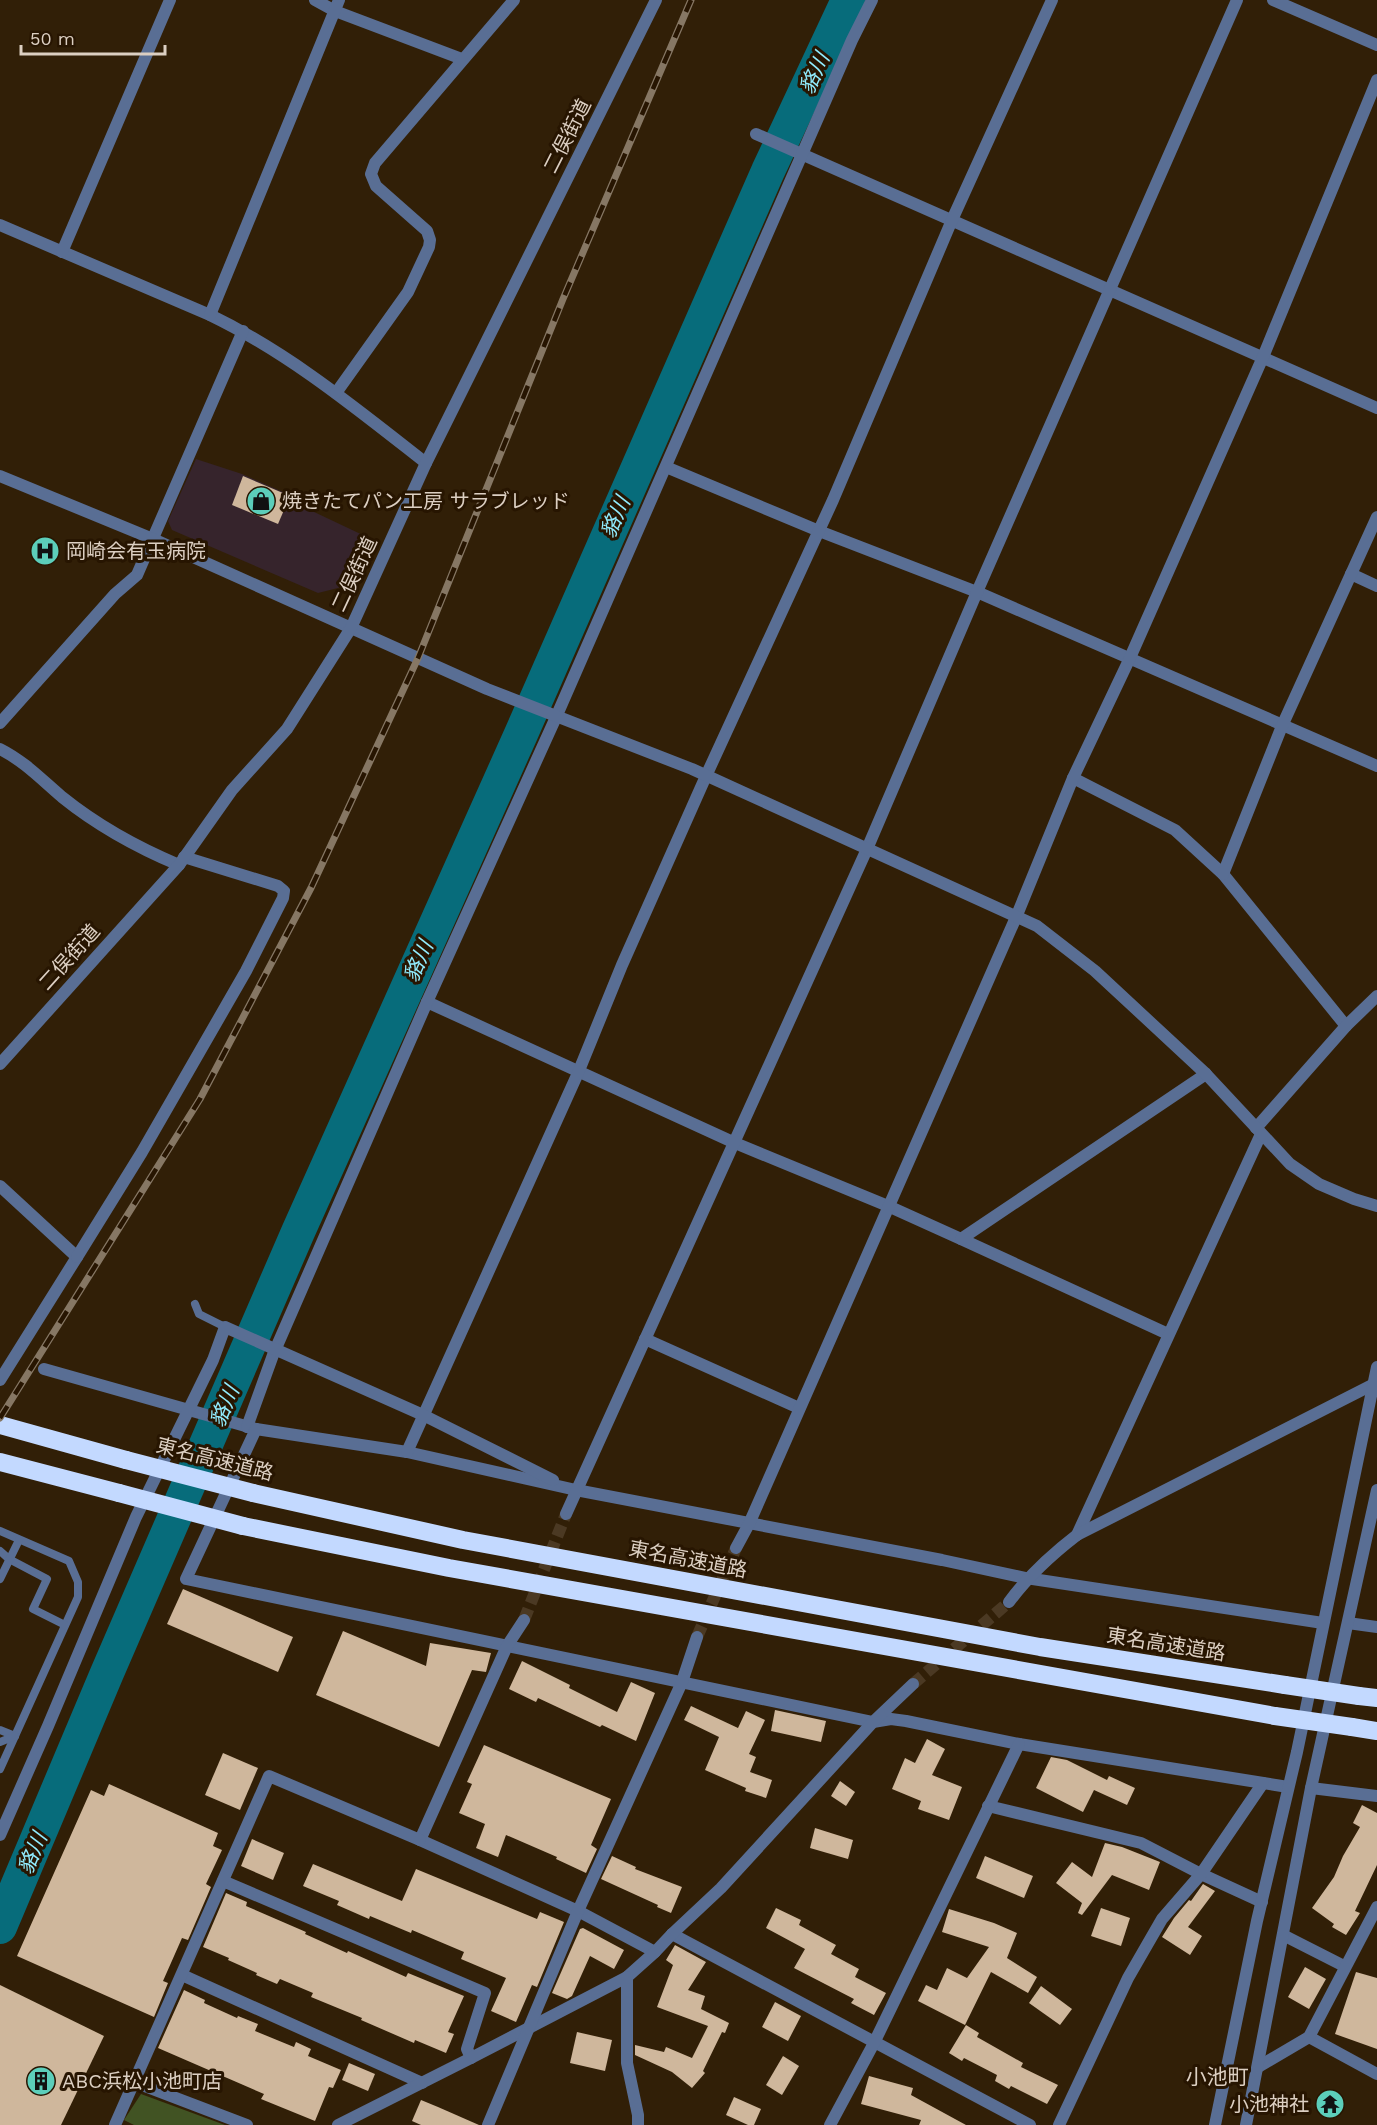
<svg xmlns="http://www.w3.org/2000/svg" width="1377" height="2125" font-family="'Work Sans','Noto Sans JP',sans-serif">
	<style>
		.commercial { fill: #36242c }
		.green { fill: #415323 }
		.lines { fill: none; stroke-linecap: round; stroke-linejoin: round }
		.river { stroke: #076c7b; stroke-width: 34 }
		.building { fill: #cfb79c }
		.minor-tunnel { stroke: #4b3923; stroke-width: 12; stroke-dasharray: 12 6; stroke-linecap: butt }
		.service { stroke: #596e94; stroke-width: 8 }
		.minor { stroke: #596e94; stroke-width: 12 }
		.tertiary { stroke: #596e94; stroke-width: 12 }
		.motorway { stroke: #c3d9ff; stroke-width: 18 }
		.rail-casing { stroke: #867764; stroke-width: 7 }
		.rail { stroke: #271501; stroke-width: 4.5; stroke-dasharray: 14; stroke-linecap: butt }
		.motorway-bridge { stroke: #c3d9ff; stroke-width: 18 }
		.labels { text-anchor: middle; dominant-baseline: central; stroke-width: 6; stroke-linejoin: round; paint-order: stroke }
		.street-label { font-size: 20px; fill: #dccfc2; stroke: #271501 }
		.poi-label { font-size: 20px; fill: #dccfc2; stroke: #271501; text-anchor: start }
		.water-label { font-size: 21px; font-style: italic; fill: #91ecfe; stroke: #271501 }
		.neighbourhood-label { font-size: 21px; fill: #dccfc2; stroke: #271501 }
	</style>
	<rect width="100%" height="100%" fill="#311f07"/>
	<path class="commercial" d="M196 459 242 474 294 497 293 502 367 537 342 587 318 593 172 530 168 521Z"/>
	<path class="green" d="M141 2094 225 2125H134L124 2120Z"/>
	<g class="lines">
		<path class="river" d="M0 1927 107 1673 298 1232 521 734 768 171 848 0"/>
	</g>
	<g class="building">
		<path d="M243 476 290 496 278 524 232 505Z"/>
		<path d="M183 1589 293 1637 278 1672 167 1624Z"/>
		<path d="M343 1631 426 1666 430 1643 491 1653 486 1672 472 1670 439 1747 316 1695Z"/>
		<path d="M522 1661 570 1685 569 1688 617 1712 631 1682 655 1693 636 1741 602 1725 600 1727 538 1698 536 1702 509 1689Z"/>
		<path d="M691 1706 738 1728 746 1711 765 1720 749 1754 756 1757 750 1772 772 1780 766 1798 745 1791 746 1788 705 1770 719 1737 684 1720Z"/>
		<path d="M775 1710 826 1721 821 1742 771 1731Z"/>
		<path d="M927 1739 945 1749 932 1775 962 1787 949 1820 918 1809 921 1801 892 1789 905 1758 915 1763Z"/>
		<path d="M484 1745 611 1799 591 1845 597 1849 586 1873 556 1859 557 1857 506 1835 498 1857 476 1848 485 1824 459 1813 472 1784 467 1782Z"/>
		<path d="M223 1753 258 1768 240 1810 205 1795Z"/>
		<path d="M1051 1757 1067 1760 1107 1780 1109 1776 1135 1788 1127 1805 1094 1790 1083 1812 1036 1788Z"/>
		<path d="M840 1781 855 1792 846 1806 831 1796Z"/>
		<path d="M109 1784 218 1833 213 1846 222 1850 206 1884 211 1887 188 1940 182 1938 163 1981 168 1983 154 2017 17 1956 91 1790 104 1796Z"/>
		<path d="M1362 1805 1377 1813V1865L1355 1911 1360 1913 1346 1935 1332 1927 1334 1924 1312 1908 1334 1877 1343 1856 1360 1827 1353 1823Z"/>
		<path d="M815 1828 853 1840 848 1859 810 1848Z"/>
		<path d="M252 1839 284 1853 273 1880 241 1866Z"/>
		<path d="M1105 1843 1122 1847 1160 1862 1149 1890 1112 1875 1082 1915 1078 1913 1082 1903 1056 1883 1072 1862 1092 1877Z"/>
		<path d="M612 1856 636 1867 635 1869 682 1887 671 1913 657 1907 658 1905 601 1879Z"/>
		<path d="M985 1856 1033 1876 1024 1898 976 1878Z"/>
		<path d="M313 1864 402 1901 416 1869 537 1919 540 1912 564 1922 537 1987 532 1985 516 2022 491 2011 506 1978 461 1959 464 1952 412 1930 411 1933 370 1916 369 1919 337 1905 339 1901 303 1886Z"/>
		<path d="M1203 1884 1215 1891 1188 1927 1202 1936 1190 1955 1162 1937 1174 1918 1189 1900 1191 1901Z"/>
		<path d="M226 1893 247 1902 246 1906 306 1932 305 1934 347 1953 348 1951 406 1977 408 1973 464 1996 448 2032 454 2034 446 2053 415 2040 414 2043 361 2020 362 2018 311 1997 313 1993 280 1979 277 1984 256 1975 257 1973 228 1960 229 1958 203 1947Z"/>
		<path d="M776 1908 801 1920 799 1925 836 1945 831 1954 859 1969 855 1977 886 1993 874 2015 851 2003 854 1999 794 1968 805 1949 766 1928Z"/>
		<path d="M1101 1908 1130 1918 1121 1946 1091 1936Z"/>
		<path d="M949 1909 994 1923 1017 1933 1007 1958 1037 1977 1028 1993 991 1972 965 2025 918 2001 926 1985 937 1990 947 1968 967 1978 989 1947 942 1932Z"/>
		<path d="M583 1928 624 1950 614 1969 590 1956 572 1996 567 1999 552 1993 580 1929Z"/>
		<path d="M675 1945 706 1962 688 1990 705 1996 701 2009 729 2023 725 2033 722 2032 703 2071 705 2073 692 2088 672 2072 635 2055V2045L664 2052 666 2047 692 2058 708 2026 657 2007 673 1965 666 1960Z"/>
		<path d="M1305 1967 1326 1979 1309 2009 1288 1997Z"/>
		<path d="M1356 1972 1377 1978V2049L1335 2034Z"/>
		<path d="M0 1985 104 2036 61 2125H0Z"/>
		<path d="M1041 1986 1072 2009 1060 2025 1029 2003Z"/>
		<path d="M184 1990 205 2000 204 2003 237 2018 238 2016 258 2024 255 2031 294 2047 296 2042 311 2049 308 2056 341 2070 333 2088 329 2087 315 2121 261 2099 264 2094 158 2048Z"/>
		<path d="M775 2002 801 2016 788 2041 762 2027Z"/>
		<path d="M966 2025 979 2033 977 2037 1023 2063 1021 2067 1058 2085 1047 2104 1011 2086 1009 2089 995 2081 997 2075 964 2058 962 2061 949 2053Z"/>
		<path d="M577 2032 612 2040 605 2071 570 2063Z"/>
		<path d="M783 2056 799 2066 782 2095 766 2085Z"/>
		<path d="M349 2063 375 2074 368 2091 342 2080Z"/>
		<path d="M869 2076 913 2088 911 2095 966 2125H919L921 2120 861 2104Z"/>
		<path d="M734 2097 761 2109 754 2125H748L726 2115Z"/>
		<path d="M421 2100 438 2107 479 2125H421L412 2121Z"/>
	</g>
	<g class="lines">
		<g class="minor-tunnel">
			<path d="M524 1620 566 1514"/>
			<path d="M697 1637 736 1548"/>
			<path d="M913 1684 1009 1602"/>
		</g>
		<g class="service">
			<path d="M195 1304 199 1314 225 1327"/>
			<path d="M0 1531 69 1561 78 1582V1597L0 1769"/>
			<path d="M0 1551 9 1559 47 1579 33 1609 65 1625"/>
			<path d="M0 1579 19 1540"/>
			<path d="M0 1730 15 1736"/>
			<path d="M0 1742 15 1736"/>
		</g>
		<g class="minor">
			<path d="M315 0 335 11 462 59"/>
			<path d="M1273 0 1377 45"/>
			<path d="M756 134 1377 408"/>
			<path d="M0 225 210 315C289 353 357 409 426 463"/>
			<path d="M62 252 170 0"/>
			<path d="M210 315 339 0"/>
			<path d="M336 393 408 292 429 247 430 240 427 231 376 186 371 174 375 163 514 0"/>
			<path d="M666 467 819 531 977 592 1377 766"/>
			<path d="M1351 574 1377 586"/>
			<path d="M0 723 115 594 137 575 243 331"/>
			<path d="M0 749C24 761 42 780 62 797 98 826 136 847 179 865"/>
			<path d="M1073 778 1175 830 1223 874 1346 1026"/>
			<path d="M1223 874 1282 726 1377 517"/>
			<path d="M427 1002 735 1143 888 1206 961 1239 1168 1334"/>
			<path d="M1256 1128 1346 1026 1377 996"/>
			<path d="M0 1186 77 1257 0 1380"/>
			<path d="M961 1239 1206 1074"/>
			<path d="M77 1257 142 1152 246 971 283 898 284 891 278 886 184 857"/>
			<path d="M645 1339 799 1408"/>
			<path d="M44 1369 256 1429 407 1452 576 1490 942 1560 1026 1578 1323 1623"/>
			<path d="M247 1427 273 1355 427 1002 557 715 852 40 872 0"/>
			<path d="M256 1429 186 1579 873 1722 891 1719 906 1721 1019 1744 1288 1787"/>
			<path d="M407 1452 578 1073 622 965 706 776 833 500 952 220 1052 0"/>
			<path d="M566 1514 867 849 977 592 1237 0"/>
			<path d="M1077 1535 1261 1134"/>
			<path d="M736 1548 749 1524 1017 915 1073 778 1129 660 1263 357 1377 80"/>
			<path d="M1009 1602C1029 1575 1051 1555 1077 1535L1374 1384"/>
			<path d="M524 1620 507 1646 420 1840 578 1911 655 1952"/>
			<path d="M1348 1623 1377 1627"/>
			<path d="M1311 1788 1377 1796"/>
			<path d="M988 1806 1141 1843 1201 1874 1262 1902"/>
			<path d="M0 1835 48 1726 136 1517 213 1360 225 1327 423 1415 553 1480"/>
			<path d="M223 1881 485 1993 467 2049 471 2058"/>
			<path d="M672 1934 1030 2125"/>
			<path d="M1283 1935 1344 1966"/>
			<path d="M182 1975 422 2083"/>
			<path d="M1309 2037 1377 2074"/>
			<path d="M134 2082 247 2125"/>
			<path d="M115 2125 269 1776 420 1840"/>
			<path d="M338 2125 471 2058 627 1977 655 1952 672 1934 721 1888 873 1722 913 1684"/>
			<path d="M488 2125 578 1911 682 1682 697 1637"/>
			<path d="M830 2125 874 2043 1019 1744"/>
			<path d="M1059 2125 1128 1978 1162 1919 1201 1874 1263 1783"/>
		</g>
		<g class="tertiary">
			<path d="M0 476 153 539 487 689 692 769 1037 926 1095 971 1206 1074 1290 1164 1319 1184 1354 1199 1377 1206"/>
			<path d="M0 1064 179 865 232 790 287 729 351 628 426 463 656 0"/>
			<path d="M627 1977V2063L638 2115V2125"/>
			<path d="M1258 2067 1309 2037 1377 1907"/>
			<path d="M1215 2125 1257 1921 1297 1752 1377 1367"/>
			<path d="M1246 2125 1311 1788 1377 1490"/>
		</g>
		<g class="motorway">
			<path d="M0 1425 126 1460"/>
			<path d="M0 1462 119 1493"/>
			<path d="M253 1493 463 1540 1040 1647 1285 1685"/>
			<path d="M243 1526 449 1568 1275 1716"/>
			<path d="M1359 1696 1377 1698"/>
			<path d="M1352 1727 1377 1731"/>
		</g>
		<g class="rail-casing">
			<path id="rail" d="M0 1418 200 1099 311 888 418 658 563 299 691 0"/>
		</g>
		<use href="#rail" class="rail"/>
		<g class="motorway-bridge">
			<path d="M126 1460 253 1493"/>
			<path d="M119 1493 243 1526"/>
			<path d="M1285 1685 1359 1696"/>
			<path d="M1275 1716 1352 1727"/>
		</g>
	</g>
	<defs>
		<g id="shop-disc" transform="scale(1.5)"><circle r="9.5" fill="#5cceba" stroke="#271501"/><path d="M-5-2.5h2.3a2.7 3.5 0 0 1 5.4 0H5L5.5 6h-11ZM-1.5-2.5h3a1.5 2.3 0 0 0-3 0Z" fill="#111"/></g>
		<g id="hospital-disc" transform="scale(1.5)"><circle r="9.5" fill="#5cceba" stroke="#271501"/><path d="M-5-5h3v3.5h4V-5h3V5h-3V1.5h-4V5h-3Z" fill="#111"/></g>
		<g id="building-disc" transform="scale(1.5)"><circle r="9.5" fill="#5cceba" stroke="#271501"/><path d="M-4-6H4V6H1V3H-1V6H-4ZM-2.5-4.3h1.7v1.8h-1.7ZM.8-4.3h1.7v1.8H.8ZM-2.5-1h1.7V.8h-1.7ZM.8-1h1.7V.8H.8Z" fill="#111"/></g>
		<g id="temple-disc" transform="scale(1.5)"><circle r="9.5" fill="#5cceba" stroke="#271501"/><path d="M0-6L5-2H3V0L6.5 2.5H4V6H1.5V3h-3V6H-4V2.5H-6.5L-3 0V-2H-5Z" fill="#111"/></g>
	</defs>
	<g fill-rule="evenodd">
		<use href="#shop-disc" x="261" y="501"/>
		<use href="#hospital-disc" x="45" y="551"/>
		<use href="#building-disc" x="41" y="2081"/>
		<use href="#temple-disc" x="1330" y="2104"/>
	</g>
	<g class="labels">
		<g class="street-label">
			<text transform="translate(567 136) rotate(-63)">二俣街道</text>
			<text transform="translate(354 574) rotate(-65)">二俣街道</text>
			<text transform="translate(69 957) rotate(-48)">二俣街道</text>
			<text transform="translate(215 1459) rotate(14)">東名高速道路</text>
			<text transform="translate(688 1559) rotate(11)">東名高速道路</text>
			<text transform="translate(1166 1644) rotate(9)">東名高速道路</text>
		</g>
		<g class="poi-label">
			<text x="282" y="501">焼きたてパン工房 サラブレッド</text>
			<text x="66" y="551">岡崎会有玉病院</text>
			<text x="62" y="2081">ABC浜松小池町店</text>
			<text x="1309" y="2104" text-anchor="end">小池神社</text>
		</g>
		<g class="water-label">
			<text transform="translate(814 73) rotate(-65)">貉川</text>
			<text transform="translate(615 517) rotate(-66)">貉川</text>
			<text transform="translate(418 961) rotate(-66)">貉川</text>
			<text transform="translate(224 1406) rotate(-67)">貉川</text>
			<text transform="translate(32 1853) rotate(-67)">貉川</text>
		</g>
		<g class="neighbourhood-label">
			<text x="1217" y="2076">小池町</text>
		</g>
	</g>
	<path d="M21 45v9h144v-9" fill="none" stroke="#dccfc2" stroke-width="3"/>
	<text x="30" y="45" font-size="18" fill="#dccfc2" stroke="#271501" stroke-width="4.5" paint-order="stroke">50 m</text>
</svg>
